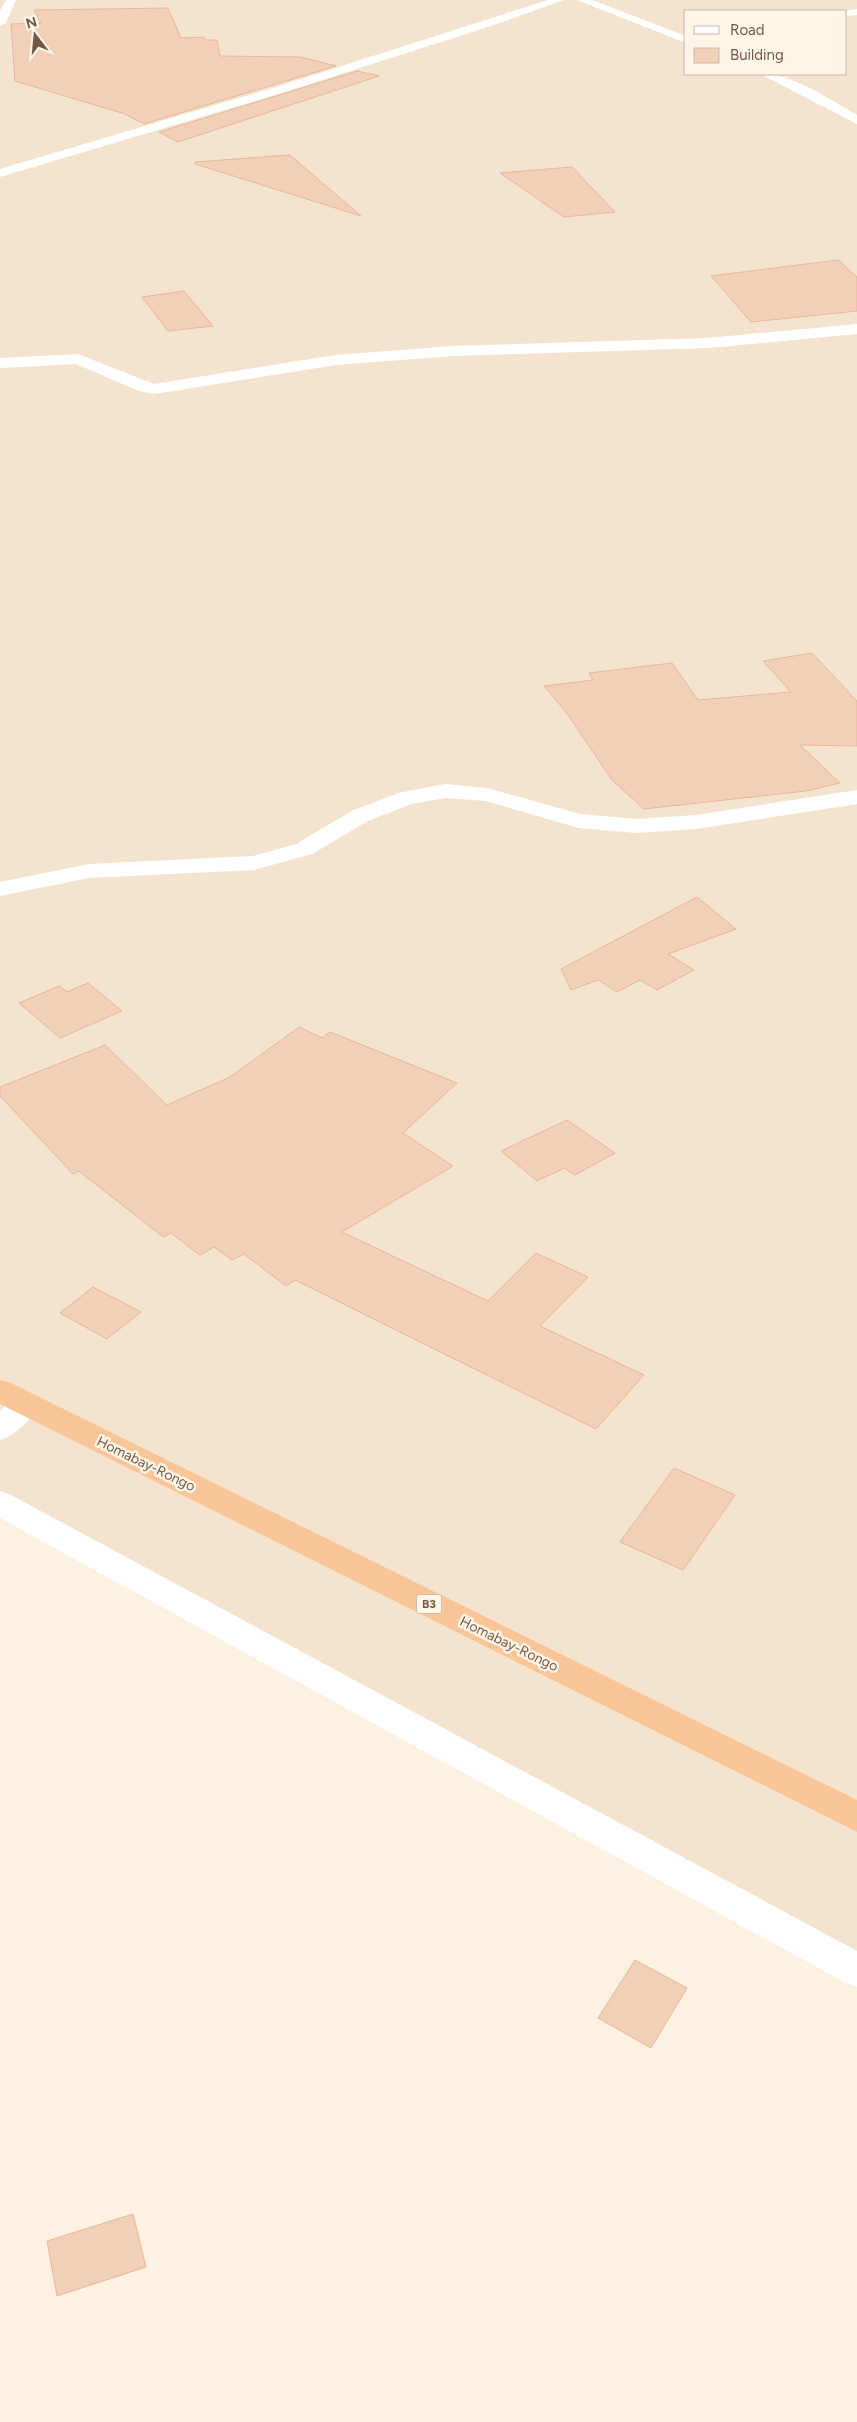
<svg xmlns="http://www.w3.org/2000/svg" width="857" height="2422" font-family="Figtree,sans-serif">
	<style>
		.residential { fill: #f4e4cf; fill-rule: evenodd }
		.building { fill: #f2d0b8; stroke: #e5b798 }
		.lines { fill: none; stroke-linecap: round; stroke-linejoin: round }
		.minor { fill: #fff; fill-rule: evenodd }
		.trunk { fill: #fac596; fill-rule: evenodd }
		.labels { text-anchor: middle; dominant-baseline: central; stroke-width: 5; stroke-linejoin: round; paint-order: stroke }
		.shield { fill: #fff6e7; stroke: #9e8777; stroke-width: 1 }
		.shield-label { font-size: 12px; font-weight: bold; fill: #745847 }
		.street-label { font-size: 14px; fill: #745847; stroke: #fff6e7 }
	</style>
	<rect width="100%" height="100%" fill="#fdf2e1"/>
	<path class="residential" d="M0 0H857V1980L0 1517ZM686 11H846V74H686Z"/>
	<g class="building">
		<path d="M168 8 181 38 204 37 205 40H217L220 56 301 57 336 66 144 124 125 114 15 81 11 24 41 23 34 10Z"/>
		<path d="M357 71 379 76 178 142 159 132Z"/>
		<path d="M290 155 361 216 195 164V162Z"/>
		<path d="M572 167 615 212 564 217 500 173Z"/>
		<path d="M838 260 857 277V311L751 322 711 276Z"/>
		<path d="M184 291 213 326 168 331 142 297Z"/>
		<path d="M812 653 857 701V746L800 745 840 783 806 791 644 809 612 780 566 712 544 686 593 680 589 673 672 663 698 700 791 692 763 661Z"/>
		<path d="M697 897 736 929 668 954 694 970 657 990 640 980 617 992 598 980 571 990 561 969Z"/>
		<path d="M88 983 122 1011 60 1038 19 1003 59 986 67 992Z"/>
		<path d="M299 1027 322 1038 330 1032 457 1083 403 1133 453 1166 342 1232 488 1301 536 1253 588 1277 540 1326 644 1375 596 1429 295 1280 286 1286 244 1254 232 1260 214 1247 200 1255 171 1233 163 1237 79 1171 73 1174 0 1096V1087L105 1045 167 1105 230 1077Z"/>
		<path d="M567 1120 615 1153 575 1175 564 1168 537 1181 501 1151Z"/>
		<path d="M93 1287 141 1312 107 1339 60 1313Z"/>
		<path d="M674 1468 735 1495 683 1570 620 1542Z"/>
		<path d="M635 1960 687 1988 651 2048 598 2018Z"/>
		<path d="M133 2214 146 2267 57 2296 47 2241Z"/>
	</g>
	<g class="lines">
		<g class="minor">
			<path d="M6 0H16L6 23 0 26V11Z"/>
			<path d="M548 0H564L494 25 285 92 0 177V169L276 87Z"/>
			<path d="M577 0H592L686 36V43Z"/>
			<path d="M857 9V15L846 16V11H842Z"/>
			<path d="M760 74C790 72 831 100 857 115V124Z"/>
			<path d="M857 324V334L708 348 453 356 336 365 154 394 139 391 76 364 0 368V358L78 354 154 384 336 355 453 346 708 338Z"/>
			<path d="M445 784 487 788 580 814 636 819 696 815 857 790V804L696 829 636 833 579 828 486 801 445 798 411 804 368 821 312 854 254 870 89 878 0 896V882L89 864 253 856 296 844 352 811 398 793Z"/>
			<path d="M26 1393 37 1396 41 1404C32 1419 16 1435 0 1440V1411L15 1396Z"/>
			<path d="M0 1491 11 1495 857 1951V1987L844 1982 0 1518Z"/>
		</g>
		<path class="trunk" d="M0 1380 11 1383 857 1800V1832L0 1404Z"/>
	</g>
	<g class="labels">
		<rect class="shield" x="416.5" y="1594.5" width="25" height="19" rx="4"/>
		<g class="shield-label">
			<text x="429" y="1604">B3</text>
		</g>
		<g class="street-label">
			<text transform="translate(146 1464) rotate(26)">Homabay-Rongo</text>
			<text transform="translate(509 1644) rotate(26)">Homabay-Rongo</text>
		</g>
	</g>
	<rect x="684" y="10" width="162" height="65" fill="#fff6e7" stroke="#c7b7a7"/>
	<rect x="694" y="26" width="25" height="8" fill="#ffffff" stroke="#c7b7a7"/>
	<text x="730" y="35" font-size="15" fill="#745847">Road</text>
	<rect x="694" y="48" width="25" height="15" fill="#f2d0b8" stroke="#c7b7a7"/>
	<text x="730" y="60" font-size="15" fill="#745847">Building</text>
	<g transform="translate(35 35) rotate(344)" stroke="#fff6e7" stroke-width="4" paint-order="stroke">
	<path d="M0-4L9 19L0 12L-9 19Z" fill="#745847"/>
	<text y="-8" font-size="14" font-weight="bold" text-anchor="middle" fill="#745847">N</text>
	</g>
</svg>
